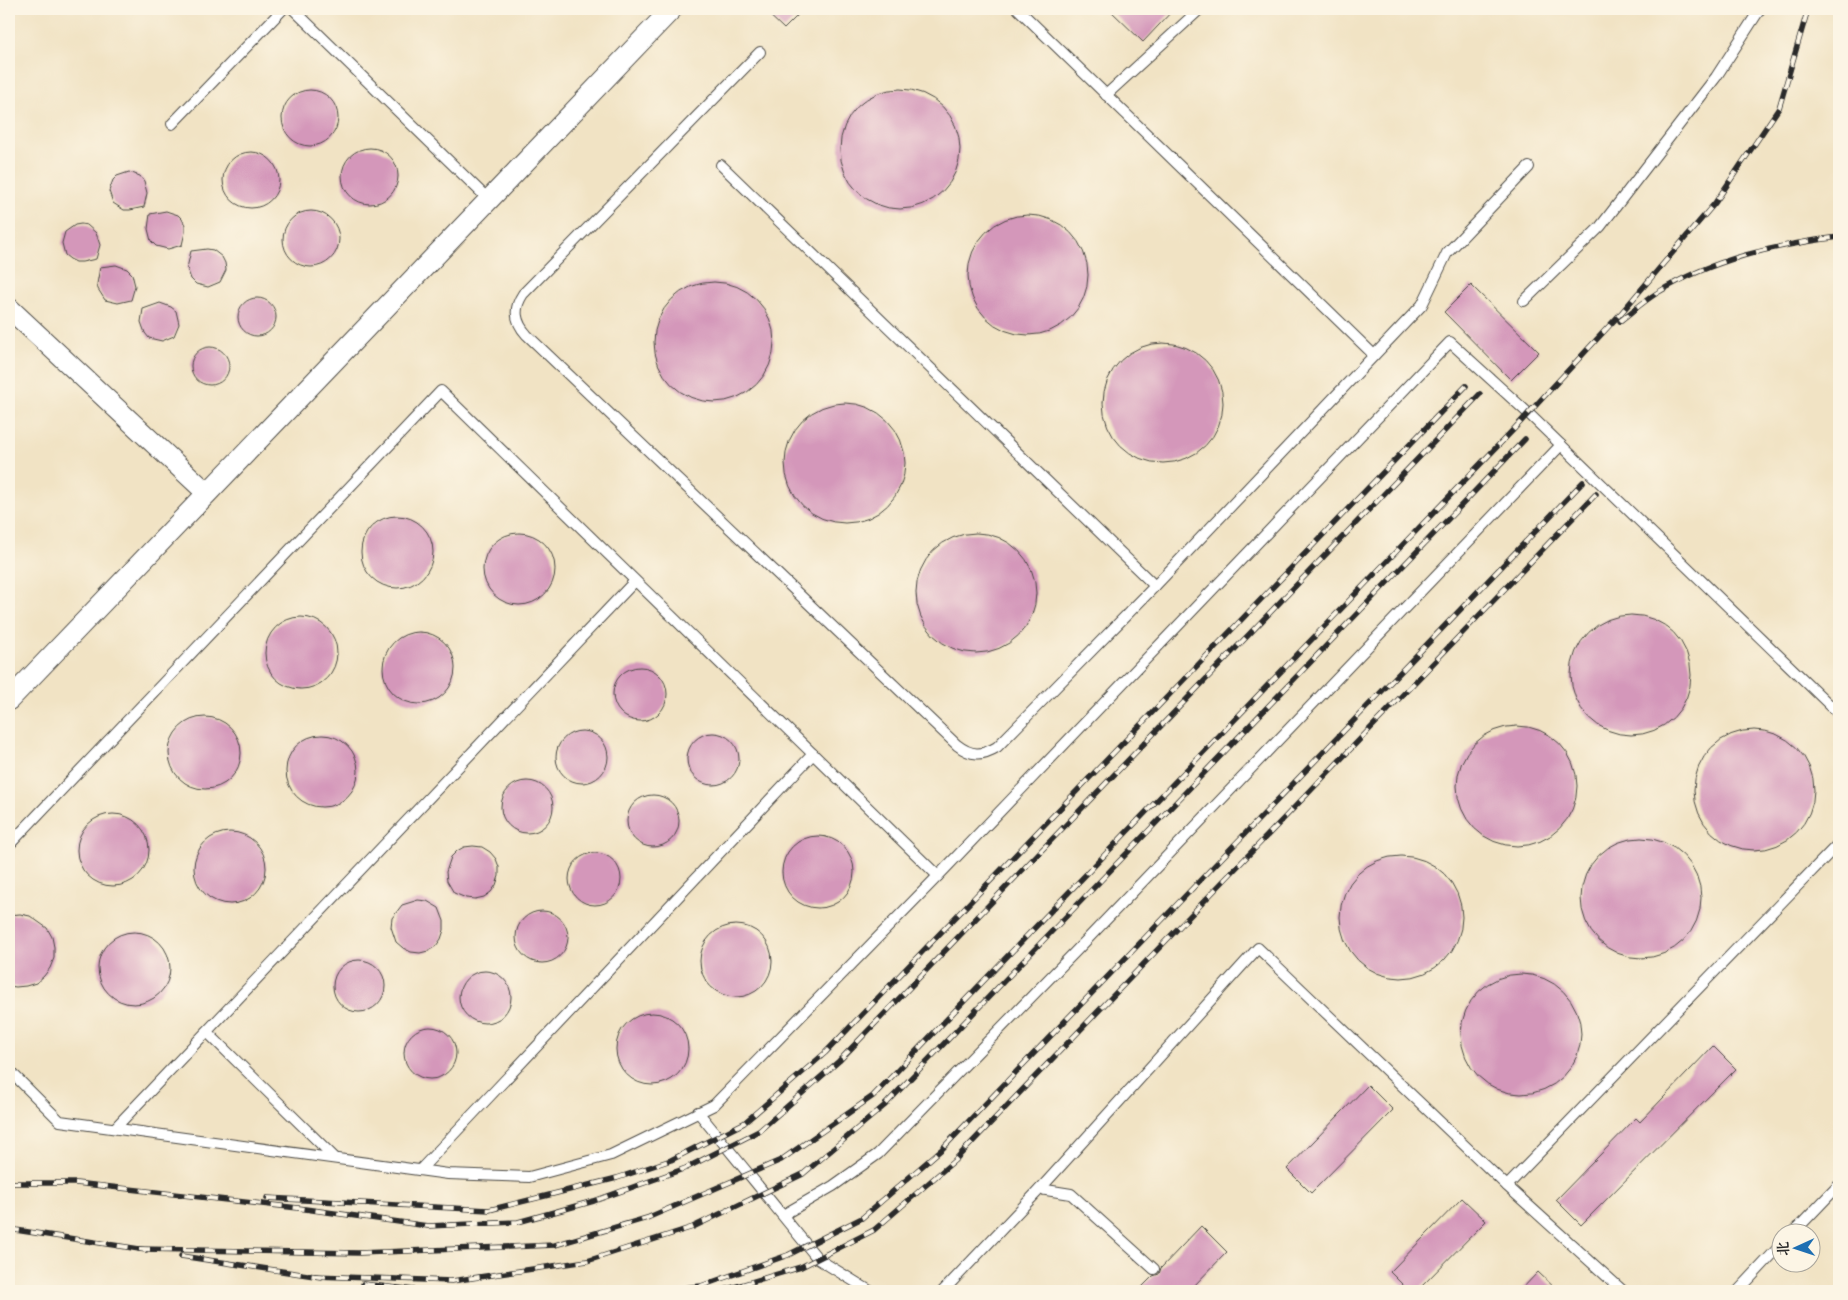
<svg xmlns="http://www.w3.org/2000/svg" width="1848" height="1300" font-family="'EB Garamond','Noto Serif SC',serif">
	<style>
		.building { fill: #d497ba }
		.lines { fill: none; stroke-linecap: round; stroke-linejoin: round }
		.service-casing { stroke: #494742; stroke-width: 12 }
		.minor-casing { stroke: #494742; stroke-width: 22 }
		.service { stroke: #fff; stroke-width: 10 }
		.minor { stroke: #fff; stroke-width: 20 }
		.rail-casing { stroke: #2b2b2b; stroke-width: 5.5 }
		.rail { stroke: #fcf5e5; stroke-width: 4; stroke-dasharray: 11; stroke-linecap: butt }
	</style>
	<rect width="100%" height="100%" fill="#fcf5e5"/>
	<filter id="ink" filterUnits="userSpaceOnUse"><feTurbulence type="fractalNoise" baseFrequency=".02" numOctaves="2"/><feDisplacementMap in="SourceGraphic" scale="10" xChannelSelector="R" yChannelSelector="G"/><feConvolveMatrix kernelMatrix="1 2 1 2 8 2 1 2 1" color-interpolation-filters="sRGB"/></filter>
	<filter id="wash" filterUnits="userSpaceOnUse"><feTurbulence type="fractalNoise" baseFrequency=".0096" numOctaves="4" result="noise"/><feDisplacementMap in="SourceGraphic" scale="20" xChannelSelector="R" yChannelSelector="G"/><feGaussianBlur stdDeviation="1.12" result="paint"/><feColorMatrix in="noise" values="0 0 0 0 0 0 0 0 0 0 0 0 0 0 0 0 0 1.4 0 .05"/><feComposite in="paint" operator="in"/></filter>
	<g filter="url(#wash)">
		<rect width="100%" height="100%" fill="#f1e3c4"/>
		<g id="blocks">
			<g class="building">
				<path d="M763 9H804L784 29Z"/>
				<path d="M1109 9H1174L1143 42Z"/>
				<circle cx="900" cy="149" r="60"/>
				<circle cx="310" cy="118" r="28"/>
				<circle cx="370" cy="176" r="28"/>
				<circle cx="251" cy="180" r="28"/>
				<path d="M129 172 140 176 144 181 147 193 144 207 130 210H124L113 203 109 191 113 180 117 176Z"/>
				<path d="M166 211 178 215 182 219 185 225V232L182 245 168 249 156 246 151 241 148 229 150 214Z"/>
				<circle cx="311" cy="239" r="28"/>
				<circle cx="1028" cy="275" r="60"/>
				<path d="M81 224 87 225 96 233 100 245 96 259 82 262H76L70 259 65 255 62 243 65 232 75 225Z"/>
				<path d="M207 249 213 250 222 257 225 263 226 270 220 282 208 287 196 284 191 279 187 268 191 251Z"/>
				<path d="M116 265 127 269 132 274 135 286 131 300 118 303 105 300 98 289 97 284 100 267Z"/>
				<circle cx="714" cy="342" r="60"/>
				<path d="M1471 285 1539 352 1511 380 1444 312Z"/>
				<circle cx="257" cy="317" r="19"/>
				<path d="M160 303 171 307 176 311 179 324 174 336 162 341 149 338 145 333 141 322 143 309Z"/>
				<circle cx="1163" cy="403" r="60"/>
				<circle cx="210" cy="366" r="19"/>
				<circle cx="845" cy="463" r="60"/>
				<circle cx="397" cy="552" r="36"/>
				<circle cx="519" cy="569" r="36"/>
				<circle cx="976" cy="593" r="60"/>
				<circle cx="1631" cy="675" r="60"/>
				<circle cx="301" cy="653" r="36"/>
				<circle cx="419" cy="668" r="36"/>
				<circle cx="640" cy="694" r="27"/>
				<circle cx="205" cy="753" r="36"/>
				<circle cx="1517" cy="786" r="60"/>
				<circle cx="1754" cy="790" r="60"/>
				<circle cx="582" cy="757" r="26"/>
				<circle cx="713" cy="759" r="26"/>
				<circle cx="322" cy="771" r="36"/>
				<circle cx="527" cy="807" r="26"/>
				<circle cx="653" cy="821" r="26"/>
				<circle cx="113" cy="850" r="36"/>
				<circle cx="230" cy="868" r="36"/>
				<circle cx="818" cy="872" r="36"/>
				<circle cx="1641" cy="898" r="60"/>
				<path d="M473 846 482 847 490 852 496 859 499 867V876L496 885 491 892 484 897 475 899 466 898 454 893 447 881 446 872 451 857 457 851 464 847Z"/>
				<circle cx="595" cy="879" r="26"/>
				<circle cx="1401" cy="917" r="61"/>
				<path d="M418 900 427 901 439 908 444 921V930L441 939 436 946 428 951 420 953 411 952 403 948 396 942 391 927 392 918 402 905Z"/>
				<circle cx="542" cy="937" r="26"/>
				<path d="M20 914 30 916 47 928 52 937 54 947V958L50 968 44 976 36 983 26 986 16 987 9 986V915Z"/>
				<circle cx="736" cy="961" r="36"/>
				<circle cx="134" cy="968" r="36"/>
				<circle cx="359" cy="986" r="26"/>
				<circle cx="485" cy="997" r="26"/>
				<circle cx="1521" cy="1034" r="60"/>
				<circle cx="652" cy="1049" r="36"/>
				<circle cx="430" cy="1053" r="26"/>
				<path d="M1713 1046 1736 1069 1581 1225 1556 1200 1636 1118 1640 1122Z"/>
				<path d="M1368 1085 1393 1110 1311 1193 1287 1169Z"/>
				<path d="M1462 1198 1486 1221 1417 1291H1409L1390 1272Z"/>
				<path d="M1201 1226 1227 1252 1189 1291H1138L1153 1276 1159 1274 1161 1268Z"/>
				<path d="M1538 1272 1558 1291H1520Z"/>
			</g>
		</g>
	</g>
	<g filter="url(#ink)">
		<use href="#blocks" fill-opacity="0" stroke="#494742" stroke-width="1"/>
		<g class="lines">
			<g class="service-casing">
				<g id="service">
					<path d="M293 9 488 199"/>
					<path d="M1018 9 1374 355"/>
					<path d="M1106 95 1200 9"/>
					<path d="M172 124 283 9"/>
					<path d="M721 165 1155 586 997 747C982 756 971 756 957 745L527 335C515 322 513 309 523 294L760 52"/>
					<path d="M1524 301 1600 227 1716 77 1760 9"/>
					<path d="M1155 586 1422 305 1447 253 1529 167"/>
					<path d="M9 845 441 391 938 876"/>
					<path d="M207 1032 335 1158"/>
					<path d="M9 1070 60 1121 448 1174 529 1177 611 1155 714 1105 938 876 1450 342 1528 413 1839 714"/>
					<path d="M698 1112 818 1259 870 1291"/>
					<path d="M115 1128 635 581"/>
					<path d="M420 1170 813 754"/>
					<path d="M1507 1186 1839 843"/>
					<path d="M1040 1189 1071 1194 1154 1269"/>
					<path d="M783 1215 833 1186 878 1154 1077 950 1561 445"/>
					<path d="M1794 1232 1838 1186"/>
					<path d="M943 1291 1040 1189 1258 948 1507 1186 1623 1291"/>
					<path d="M1738 1291 1780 1246"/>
				</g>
			</g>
			<g class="minor-casing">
				<g id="minor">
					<path d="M9 308 207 493"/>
					<path d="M9 700 672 9"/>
				</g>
			</g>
			<use href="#service" class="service"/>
			<use href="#minor" class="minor"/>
			<g class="rail-casing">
				<g id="rail">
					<path d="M1620 321C1632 312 1644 301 1657 293 1712 259 1776 245 1839 237"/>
					<path d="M9 1183H76L298 1208 428 1226 518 1222 594 1201 686 1168 759 1131 839 1061 1480 394"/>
					<path d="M267 1198 489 1210 617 1178 671 1160 744 1123 825 1053 1466 386"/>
					<path d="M9 1229 146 1250"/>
					<path d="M139 1249 359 1253 555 1245 647 1218 781 1160 873 1096 1514 429 1622 312 1715 203 1779 108 1808 9"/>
					<path d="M181 1256 321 1277"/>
					<path d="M315 1276 452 1281 587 1261 693 1227 803 1174 884 1106 1525 439"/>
					<path d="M363 1284 423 1291"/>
					<path d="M656 1291 701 1286 788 1255 862 1218 942 1149 1583 482"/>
					<path d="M721 1291 801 1267 874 1230 954 1161 1596 494"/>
				</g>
			</g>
			<use href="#rail" class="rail"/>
		</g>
	</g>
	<rect width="1848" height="1300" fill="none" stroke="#fcf5e5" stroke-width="30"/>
	<g transform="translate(1796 1248) rotate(267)"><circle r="24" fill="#fcf5e5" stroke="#a8a49b"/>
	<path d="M0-4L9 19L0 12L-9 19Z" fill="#1f6fb2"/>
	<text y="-8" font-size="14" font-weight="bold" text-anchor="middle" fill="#2b2b2b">北</text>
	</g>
</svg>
